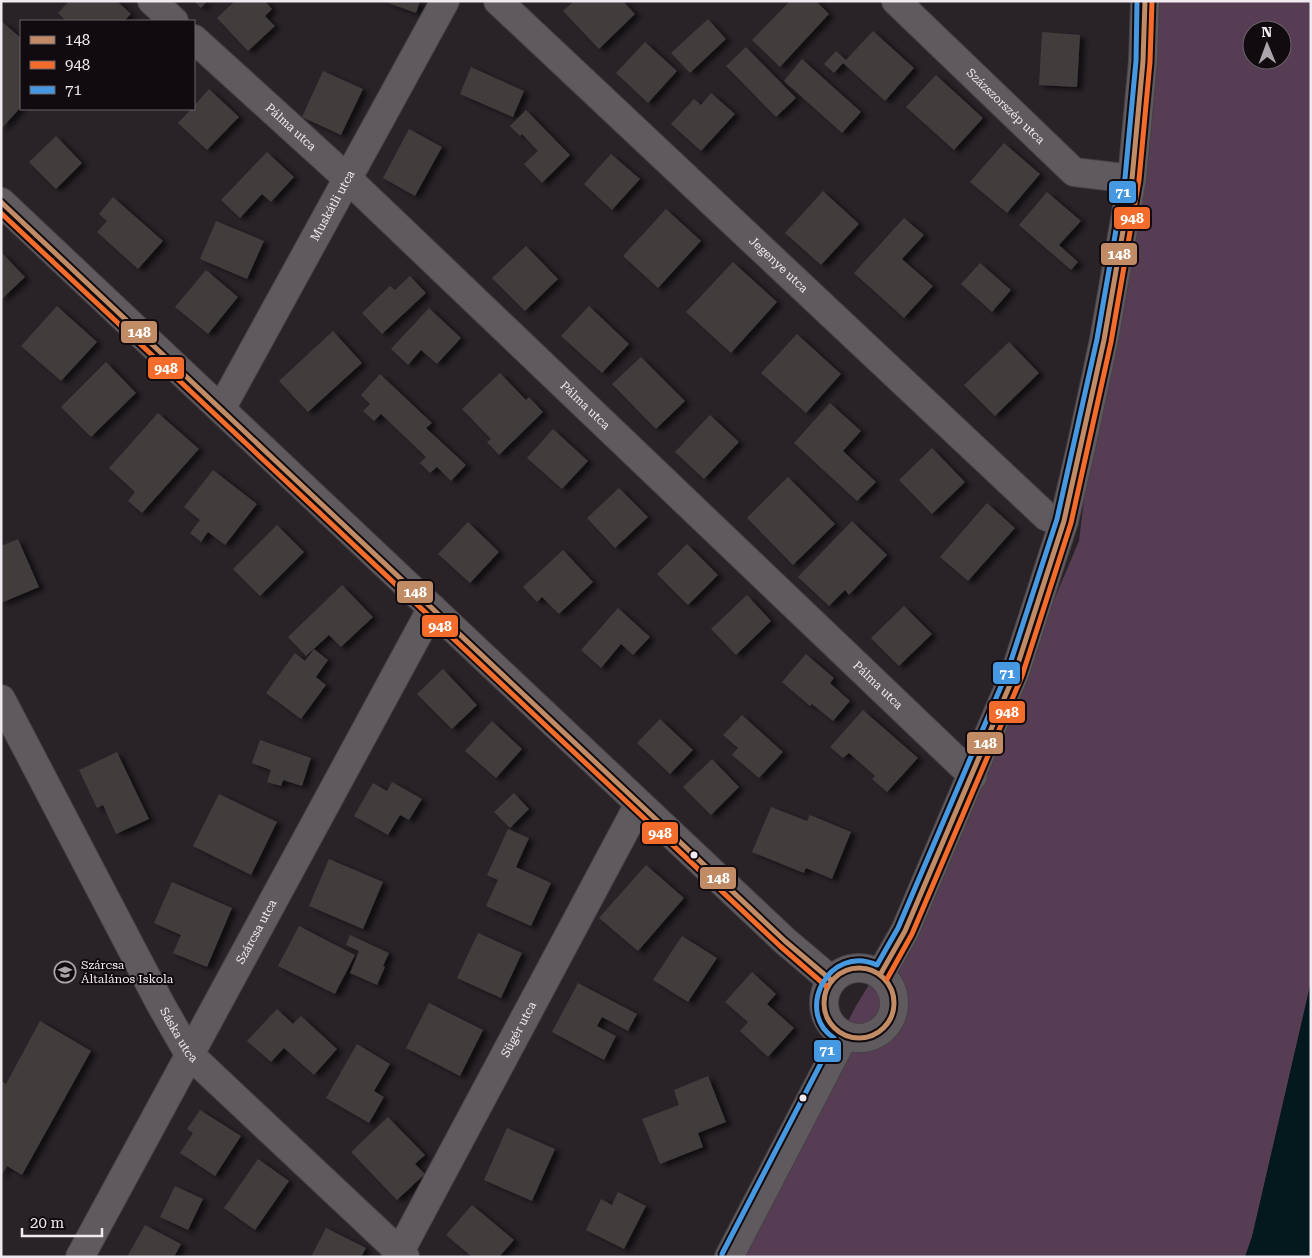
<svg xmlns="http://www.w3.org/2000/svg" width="1312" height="1258" font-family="'Roboto Serif',serif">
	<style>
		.green { fill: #563d54; fill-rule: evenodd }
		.water { fill: #04191e }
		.building { fill: #423c3e; filter: url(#shadow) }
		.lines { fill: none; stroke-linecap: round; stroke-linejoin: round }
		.minor-casing { stroke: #464146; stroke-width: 30 }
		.tertiary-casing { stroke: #464146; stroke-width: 30 }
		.minor { stroke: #5f5a5e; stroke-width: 28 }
		.tertiary { stroke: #5f5a5e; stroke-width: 28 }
		.bus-1-casing { stroke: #110b10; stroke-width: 9 }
		.bus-2-casing { stroke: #110b10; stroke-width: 9 }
		.bus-3-casing { stroke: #110b10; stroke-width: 9 }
		.bus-1 { stroke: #c18c65; stroke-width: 5 }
		.bus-2 { stroke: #f36c2b; stroke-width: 5 }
		.bus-3 { stroke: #4699e1; stroke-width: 5 }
		.bus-dot { fill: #f1e9f0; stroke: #110b10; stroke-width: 2 }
		.labels { text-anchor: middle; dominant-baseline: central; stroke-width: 4; stroke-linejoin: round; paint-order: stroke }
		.street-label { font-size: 12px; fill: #f1e9f0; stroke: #110b10 }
		.poi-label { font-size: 12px; fill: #f1e9f0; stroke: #110b10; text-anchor: start }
		.line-badge { stroke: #110b10; stroke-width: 2 }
		.badge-label { font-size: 14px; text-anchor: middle; font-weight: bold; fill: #fff }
	</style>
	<defs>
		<filter id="shadow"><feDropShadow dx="5.5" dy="3" stdDeviation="2.5" flood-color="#0009"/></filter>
	</defs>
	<rect width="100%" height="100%" fill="#292328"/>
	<path class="green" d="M1145 1H1311V982L1252 1237 1245 1257H723L856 1006 943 862 1079 541ZM1252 30H1282V60H1252Z"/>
	<path class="water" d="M1311 982V1257H1245L1252 1237Z"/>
	<g class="building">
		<path d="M69 1H117L131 14 124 21H66L58 13Z"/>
		<path d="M194 1H207L201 8Z"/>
		<path d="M235 1H265L272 9 265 16 275 26 248 51 217 18Z"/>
		<path d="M383 1H420L416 13Z"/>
		<path d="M574 1H623L635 14 599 49 563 11Z"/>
		<path d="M790 1H816L829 14 780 67 752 40Z"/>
		<path d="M708 19 726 39 690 73 671 53Z"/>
		<path d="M1 21 21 38V107L1 129Z"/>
		<path d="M873 31 914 68 885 101 843 63 834 73 824 64 836 51 846 60Z"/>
		<path d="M1042 32 1080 35 1077 87 1039 85Z"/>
		<path d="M645 42 677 71 648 103 616 73Z"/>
		<path d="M746 47 796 98 776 117 726 66Z"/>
		<path d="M802 59 861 112 842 133 784 81Z"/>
		<path d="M471 67 524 91 513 117 460 94Z"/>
		<path d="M323 71 363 89 341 135 302 117Z"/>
		<path d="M936 75 983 118 954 150 906 107Z"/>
		<path d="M209 89 239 117 207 150 178 123 191 109H194V106Z"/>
		<path d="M711 93 735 114 701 151 671 124 694 99 701 105Z"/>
		<path d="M526 110 570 155 542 183 524 164 538 151 522 134 520 136 510 126Z"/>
		<path d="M409 129 442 147 415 196 383 178Z"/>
		<path d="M56 136 82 163 56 189 29 162Z"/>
		<path d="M1004 143 1040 174 1007 213 970 182Z"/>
		<path d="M267 152 294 177 271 202 262 194 240 218 221 200Z"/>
		<path d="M611 154 640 179 612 210 584 184Z"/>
		<path d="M823 191 859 224 821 265 785 233Z"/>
		<path d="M1047 192 1081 221 1059 245 1078 262 1071 270 1019 225Z"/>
		<path d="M113 197 163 241 138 269 97 232 107 221 99 214Z"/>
		<path d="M666 209 701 241 658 288 623 256Z"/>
		<path d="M904 218 924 235 902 259 933 286 904 318 854 273Z"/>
		<path d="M216 221 264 241 247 279 200 259Z"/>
		<path d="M526 246 558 279 525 311 492 278Z"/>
		<path d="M1 252 25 277 1 300Z"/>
		<path d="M733 262 777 302 731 353 686 312Z"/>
		<path d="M980 263 1011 290 992 312 961 284Z"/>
		<path d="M206 270 238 297 208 334 175 307Z"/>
		<path d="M410 276 426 293 382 334 362 313 390 286 395 290Z"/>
		<path d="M57 306 97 342 61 381 21 346Z"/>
		<path d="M589 306 629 344 602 373 561 336Z"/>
		<path d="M429 308 461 338 437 364 421 350 408 365 391 349Z"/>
		<path d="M333 331 362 363 308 412 279 381Z"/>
		<path d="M797 334 841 374 806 413 761 373Z"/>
		<path d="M1009 342 1039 373 995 416 964 385Z"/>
		<path d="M641 357 685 401 656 429 612 384Z"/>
		<path d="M106 362 136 393 91 437 61 407Z"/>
		<path d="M500 373 526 400 529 397 543 412 499 455 487 442 491 439 462 409Z"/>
		<path d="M380 374 432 423 426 428 466 465 451 481 437 467 430 473 420 463 426 457 381 414 374 421 363 411 370 404 361 395Z"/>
		<path d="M830 403 861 431 843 451 876 482 857 501 794 443Z"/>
		<path d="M158 413 199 449 142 513 128 501 135 492 109 468Z"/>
		<path d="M710 415 739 442 704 479 675 452Z"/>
		<path d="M553 429 588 461 562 489 527 458Z"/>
		<path d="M932 448 965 482 932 514 899 480Z"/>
		<path d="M213 470 257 504 225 545 208 532 201 542 190 533 200 520 184 507Z"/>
		<path d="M788 477 835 524 793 565 747 518Z"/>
		<path d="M619 488 648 517 615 548 587 518Z"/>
		<path d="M987 503 1015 528 968 581 940 557Z"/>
		<path d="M852 521 887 555 849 595 845 590 829 606 798 577Z"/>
		<path d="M468 522 499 552 470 583 438 554Z"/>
		<path d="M277 525 304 552 260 596 233 569Z"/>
		<path d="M18 539 39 587 1 603V546Z"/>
		<path d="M687 544 718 575 688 605 657 574Z"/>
		<path d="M563 550 593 582 559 614 542 597 537 602 523 587Z"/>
		<path d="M342 585 373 617 341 647 329 635 306 656 288 637Z"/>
		<path d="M747 595 771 621 736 655 711 629Z"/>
		<path d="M904 606 932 634 899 666 871 638Z"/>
		<path d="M618 608 650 637 633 655 621 644 601 668 581 650Z"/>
		<path d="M314 649 328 660 316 677 326 685 301 719 266 693 295 653 305 661Z"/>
		<path d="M806 654 834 678 830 683 850 701 833 721 812 704 810 706 782 682Z"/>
		<path d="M443 669 477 705 452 729 417 694Z"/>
		<path d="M863 710 918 758 887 792 872 779 875 776 849 753 843 758 830 747Z"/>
		<path d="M742 715 783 752 759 778 732 755 738 748 723 735Z"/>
		<path d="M660 719 693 750 670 774 637 743Z"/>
		<path d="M492 721 522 749 496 778 465 751Z"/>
		<path d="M260 740 311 758 302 786 283 780 281 786 267 782 271 770 252 763Z"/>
		<path d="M117 752 149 819 116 834 103 805 97 808 79 770Z"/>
		<path d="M712 759 739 787 711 815 683 787Z"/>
		<path d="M392 782 422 799 409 820 400 815 388 835 354 816 373 783 387 791Z"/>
		<path d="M514 793 529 809 510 828 494 812Z"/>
		<path d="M219 794 277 822 251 875 193 846Z"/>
		<path d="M771 807 807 821 810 815 851 832 832 879 806 868 804 873 752 852Z"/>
		<path d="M508 829 529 838 516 867 551 883 531 926 486 906 498 880 487 875Z"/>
		<path d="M329 859 383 882 363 929 309 906Z"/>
		<path d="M646 865 684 898 638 951 599 918Z"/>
		<path d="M172 882 232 908 207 967 173 953 181 935 154 923Z"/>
		<path d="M299 926 355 955 335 994 278 966Z"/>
		<path d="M478 933 522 953 501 998 457 978Z"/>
		<path d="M350 935 389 953 383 966 385 967 377 985 350 973 359 951 346 945Z"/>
		<path d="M682 936 717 958 688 1002 653 980Z"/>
		<path d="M752 972 776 994 767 1004 794 1028 768 1057 740 1031 748 1022 725 1002Z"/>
		<path d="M578 983 637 1014 628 1031 602 1017 597 1026 616 1036 604 1060 552 1032Z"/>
		<path d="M429 1003 483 1030 460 1076 406 1048Z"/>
		<path d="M277 1009 293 1024 301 1016 337 1049 314 1075 284 1048 271 1062 247 1041Z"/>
		<path d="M40 1021 91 1051 22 1175 7 1166 1 1176V1081L6 1084Z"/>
		<path d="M357 1044 390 1064 374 1091 384 1097 369 1123 326 1098Z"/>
		<path d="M708 1076 726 1122 698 1133 703 1147 660 1164 642 1119 679 1105 674 1090Z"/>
		<path d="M200 1110 241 1136 215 1176 180 1153 193 1133 187 1129Z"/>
		<path d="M388 1117 425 1155 415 1164 425 1174 397 1200 351 1152Z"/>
		<path d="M507 1128 555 1149 532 1201 484 1180Z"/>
		<path d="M258 1159 289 1181 255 1230 224 1208Z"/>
		<path d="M175 1186 203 1199 188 1230 160 1217Z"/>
		<path d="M618 1192 646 1206 624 1249 586 1230 601 1199 612 1205Z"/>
		<path d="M472 1205 514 1240 499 1257H472L446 1235Z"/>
		<path d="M145 1225 181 1244 174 1257H127Z"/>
		<path d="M326 1228 366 1248 361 1257H311Z"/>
	</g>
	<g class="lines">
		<g class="minor-casing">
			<g id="minor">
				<path d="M152 1 174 21"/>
				<path id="s1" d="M498 1 1047 517 1064 521"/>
				<path id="s2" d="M896 1 1074 172 1132 179"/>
				<path id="s3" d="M194 39 348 179 973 776"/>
				<path id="s4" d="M221 409 445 1"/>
				<path id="s5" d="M1 699 161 1005 189 1054 405 1257"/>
				<path id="s6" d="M80 1257 432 608"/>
				<path id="s7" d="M397 1257 639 804"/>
			</g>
		</g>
		<g class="tertiary-casing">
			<g id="tertiary">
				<path d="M1 202 785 941 831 980"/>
				<circle cx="859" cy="1003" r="35"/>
				<path d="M880 975 905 931 1015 673 1064 521 1082 443 1104 340 1132 179 1143 61 1145 1"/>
				<path d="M729 1257 844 1036"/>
			</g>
		</g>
		<use href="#minor" class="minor"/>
		<use href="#tertiary" class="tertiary"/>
		<g class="bus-1-casing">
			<g id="bus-1">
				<path d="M1 202 785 941 831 980"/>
				<circle cx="859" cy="1003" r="35"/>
				<path d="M880 975 905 931 1015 673 1064 521 1104 340 1132 179 1143 61 1145 1"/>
			</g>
		</g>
		<g class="bus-2-casing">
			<g id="bus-2">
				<path d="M1 213 780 946 826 986"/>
				<path d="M887 979 912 934 1022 676 1071 523 1111 342 1139 180 1150 62 1152 1"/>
			</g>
		</g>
		<g class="bus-3-casing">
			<path id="bus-3" d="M722 1254 834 1038C794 1012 829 943 877 965L898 928 1008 670 1057 519 1097 339 1125 178 1136 61 1137 1"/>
		</g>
		<use href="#bus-1" class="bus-1"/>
		<use href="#bus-2" class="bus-2"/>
		<use href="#bus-3" class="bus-3"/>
	</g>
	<defs>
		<g id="school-ring" transform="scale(1.125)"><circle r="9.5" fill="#110b10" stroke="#aba4aa" stroke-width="1.5"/><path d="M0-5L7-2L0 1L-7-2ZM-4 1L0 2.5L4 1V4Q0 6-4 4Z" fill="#aba4aa"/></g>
	</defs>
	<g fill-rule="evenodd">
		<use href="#school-ring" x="65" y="972"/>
	</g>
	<g class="bus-dot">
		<circle cx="694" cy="855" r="4.5"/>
		<circle cx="803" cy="1098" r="4.5"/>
	</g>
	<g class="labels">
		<g class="street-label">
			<text stroke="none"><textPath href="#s2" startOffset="152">Százszorszép utca</textPath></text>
			<text stroke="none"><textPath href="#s3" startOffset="131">Pálma utca</textPath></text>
			<text stroke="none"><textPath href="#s4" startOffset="232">Muskátli utca</textPath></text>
			<text stroke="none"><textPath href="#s1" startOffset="385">Jegenye utca</textPath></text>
			<text stroke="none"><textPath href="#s3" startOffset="536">Pálma utca</textPath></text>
			<text stroke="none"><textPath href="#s3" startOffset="941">Pálma utca</textPath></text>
			<text stroke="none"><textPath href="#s6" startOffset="370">Szárcsa utca</textPath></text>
			<text stroke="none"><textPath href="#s7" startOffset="258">Sügér utca</textPath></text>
			<text stroke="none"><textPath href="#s5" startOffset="380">Sáska utca</textPath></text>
		</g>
		<g class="poi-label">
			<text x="81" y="965">Szárcsa<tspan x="81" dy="14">Általános Iskola</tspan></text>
		</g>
	</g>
	<g class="line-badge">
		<rect x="1108" y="180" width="29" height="24" rx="5" fill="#4699e1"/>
		<rect x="1113" y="206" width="38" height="24" rx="5" fill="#f36c2b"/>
		<rect x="1100" y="242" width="38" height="24" rx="5" fill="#c18c65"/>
		<rect x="120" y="320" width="38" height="24" rx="5" fill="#c18c65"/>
		<rect x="147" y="356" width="38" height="24" rx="5" fill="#f36c2b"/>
		<rect x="396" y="580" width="38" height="24" rx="5" fill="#c18c65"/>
		<rect x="421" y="614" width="38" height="24" rx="5" fill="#f36c2b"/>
		<rect x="992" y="661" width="29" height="24" rx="5" fill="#4699e1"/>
		<rect x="988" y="700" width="38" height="24" rx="5" fill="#f36c2b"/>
		<rect x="966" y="731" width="38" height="24" rx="5" fill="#c18c65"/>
		<rect x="641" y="821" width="38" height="24" rx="5" fill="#f36c2b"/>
		<rect x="699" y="866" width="38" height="24" rx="5" fill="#c18c65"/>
		<rect x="813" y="1039" width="29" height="24" rx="5" fill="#4699e1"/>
	</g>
	<g class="badge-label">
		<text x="1123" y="197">71</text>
		<text x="1132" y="223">948</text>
		<text x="1119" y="259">148</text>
		<text x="139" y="337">148</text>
		<text x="166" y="373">948</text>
		<text x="415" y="597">148</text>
		<text x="440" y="631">948</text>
		<text x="1007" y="678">71</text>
		<text x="1007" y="717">948</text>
		<text x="985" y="748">148</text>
		<text x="660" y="838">948</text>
		<text x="718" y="883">148</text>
		<text x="827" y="1055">71</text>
	</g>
	<rect width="1312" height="1258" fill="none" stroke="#f1e9f0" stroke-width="5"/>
	<rect x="20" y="20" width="175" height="90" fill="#110b10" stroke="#6b646a"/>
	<rect x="30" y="36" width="25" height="8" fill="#c18c65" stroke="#6b646a"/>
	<text x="65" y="45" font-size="15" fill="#f1e9f0">148</text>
	<rect x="30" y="61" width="25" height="8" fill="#f36c2b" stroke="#6b646a"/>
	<text x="65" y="70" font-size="15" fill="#f1e9f0">948</text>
	<rect x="30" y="86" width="25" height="8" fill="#4699e1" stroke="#6b646a"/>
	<text x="65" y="95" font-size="15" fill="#f1e9f0">71</text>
	<g transform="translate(1267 45) rotate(359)"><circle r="24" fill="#110b10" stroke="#6b646a"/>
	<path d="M0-4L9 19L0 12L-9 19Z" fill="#aba4aa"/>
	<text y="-8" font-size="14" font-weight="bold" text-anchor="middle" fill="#f1e9f0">N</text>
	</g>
	<path d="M22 1228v8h80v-8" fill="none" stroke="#f1e9f0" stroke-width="2.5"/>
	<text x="30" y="1228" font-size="15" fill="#f1e9f0" stroke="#110b10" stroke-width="4" paint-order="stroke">20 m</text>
</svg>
